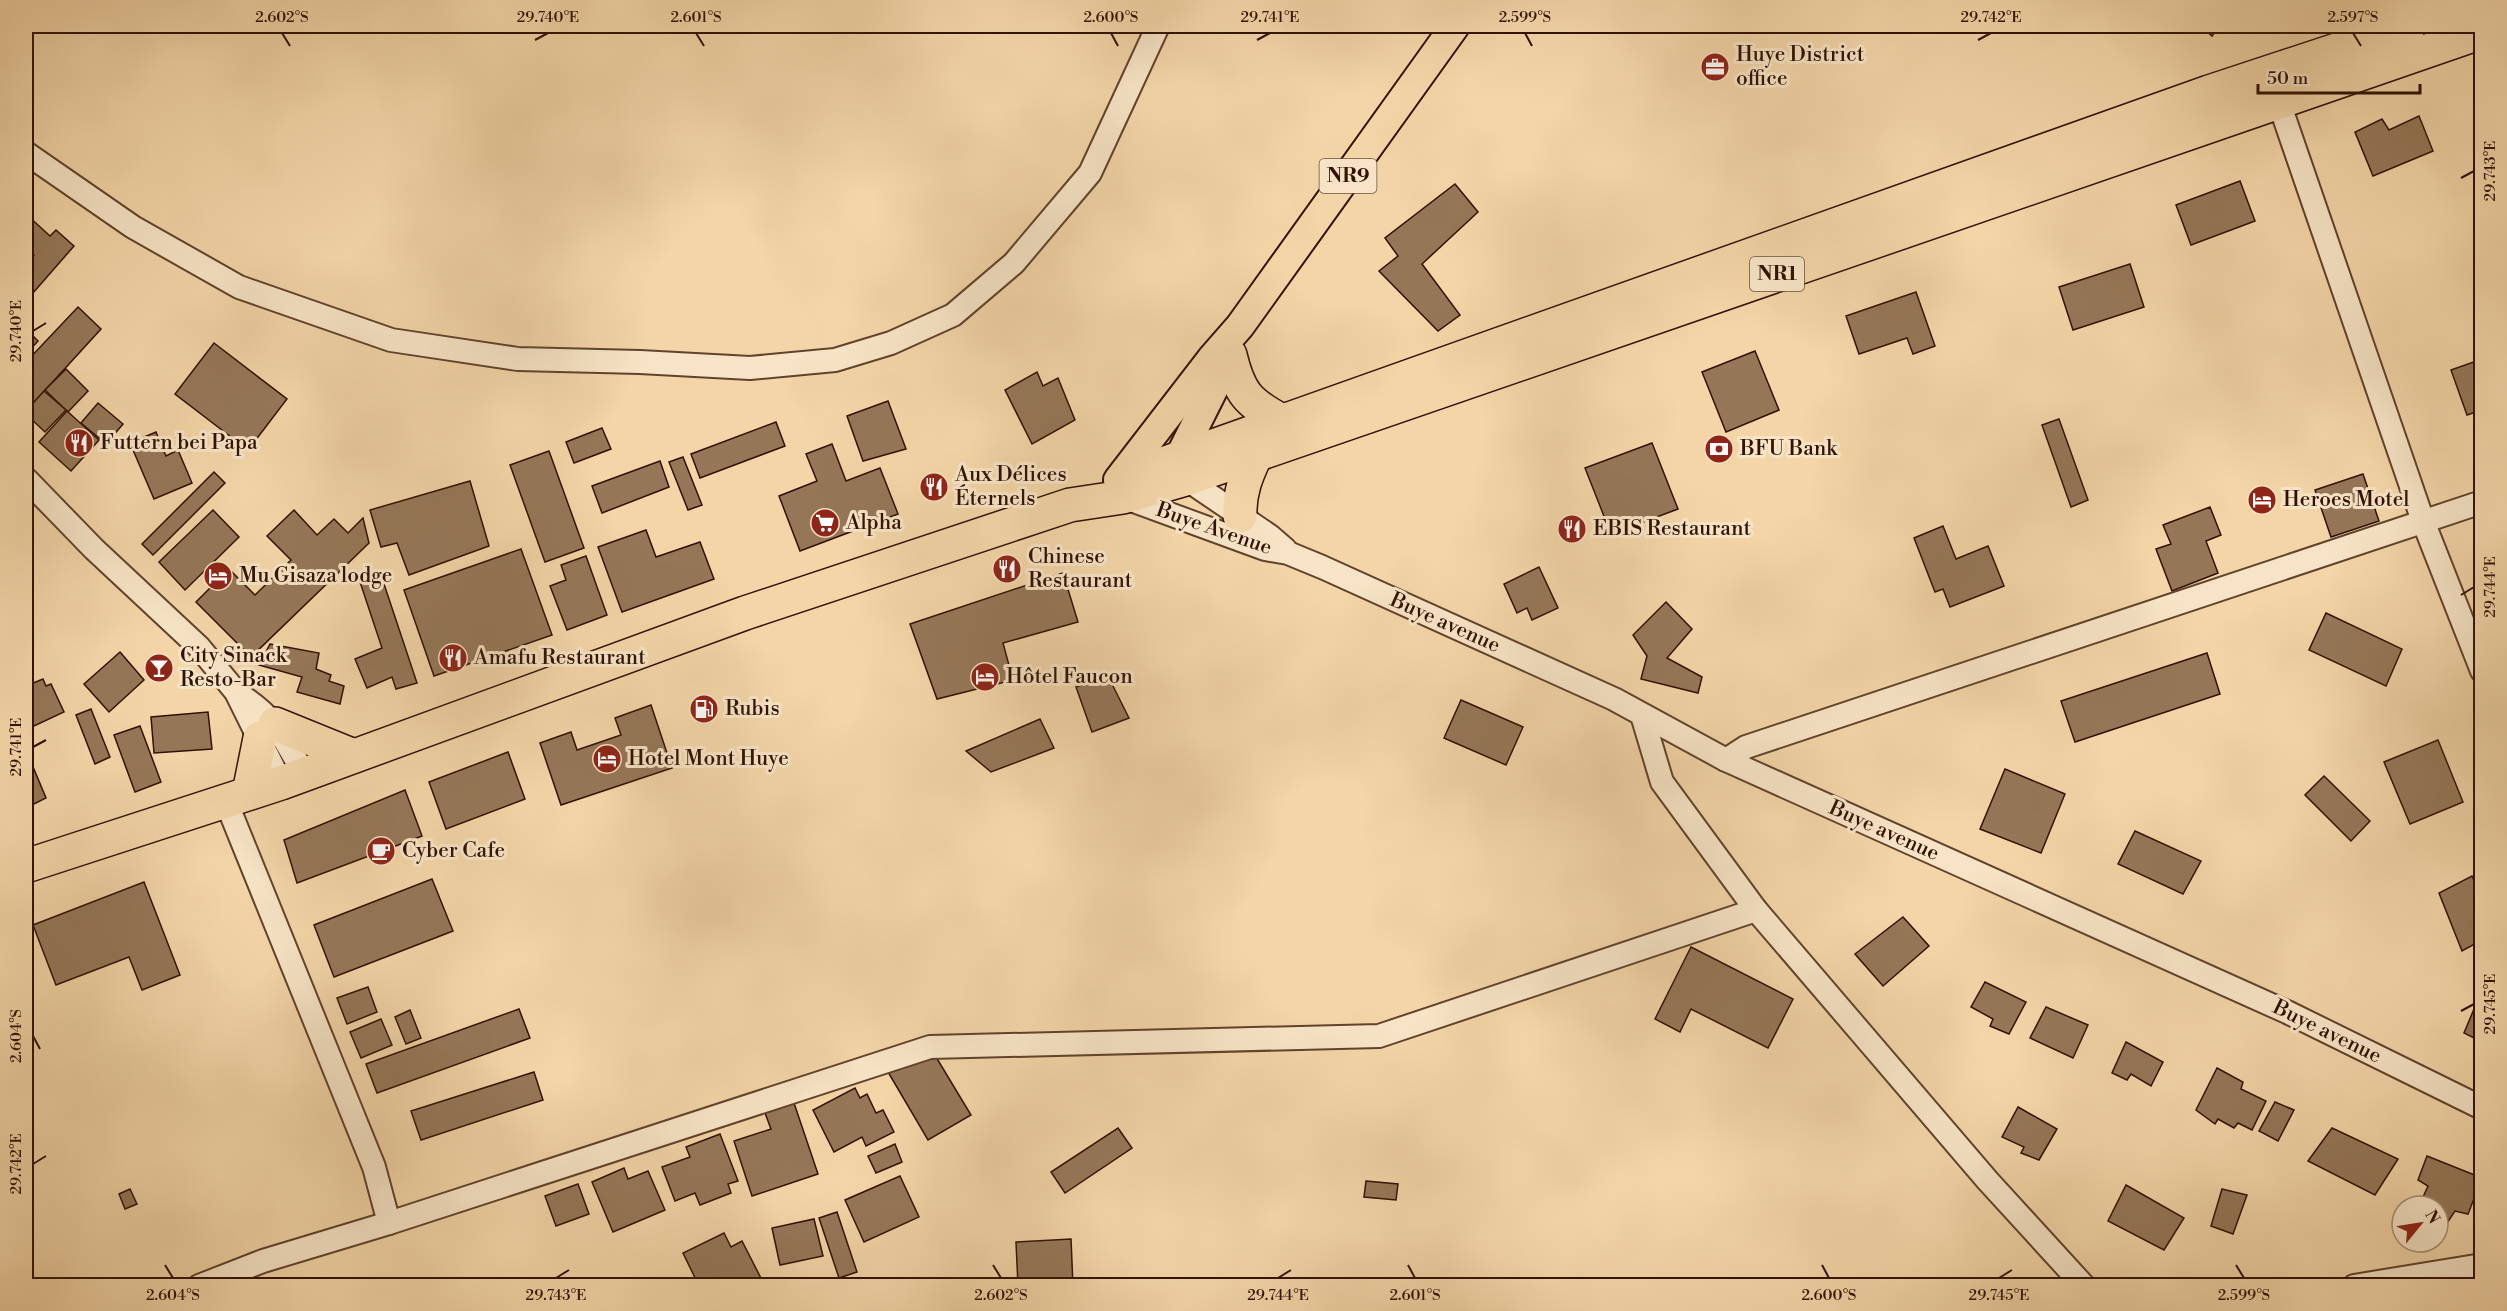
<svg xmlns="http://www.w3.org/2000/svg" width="2507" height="1311" font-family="'Libre Bodoni',serif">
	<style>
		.building { fill: #957758; stroke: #301102; stroke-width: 1.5 }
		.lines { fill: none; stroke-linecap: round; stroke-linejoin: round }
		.minor-casing { stroke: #61422c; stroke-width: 26 }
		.major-casing { stroke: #301102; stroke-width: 32 }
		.highway-casing { stroke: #301102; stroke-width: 36 }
		.minor { stroke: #f7e4c6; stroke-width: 22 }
		.major { stroke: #f3d5a8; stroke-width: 28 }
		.highway { stroke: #f3d5a8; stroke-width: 33 }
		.ticks { fill: none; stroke: #301102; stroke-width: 2 }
		.labels { text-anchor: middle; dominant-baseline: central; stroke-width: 6; stroke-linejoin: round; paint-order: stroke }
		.shield { fill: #f7e4c6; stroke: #6c503d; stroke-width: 1.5 }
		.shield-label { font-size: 20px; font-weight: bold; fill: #301102 }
		.poi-label { font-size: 21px; fill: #301102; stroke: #f7e4c6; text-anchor: start }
		.street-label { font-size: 21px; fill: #301102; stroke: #f7e4c6 }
		.neatline { fill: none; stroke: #301102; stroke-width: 2 }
		.ticks-label { font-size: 15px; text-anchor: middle; fill: #301102 }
	</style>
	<rect width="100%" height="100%" fill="#f3d5a8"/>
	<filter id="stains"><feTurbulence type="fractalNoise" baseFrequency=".00333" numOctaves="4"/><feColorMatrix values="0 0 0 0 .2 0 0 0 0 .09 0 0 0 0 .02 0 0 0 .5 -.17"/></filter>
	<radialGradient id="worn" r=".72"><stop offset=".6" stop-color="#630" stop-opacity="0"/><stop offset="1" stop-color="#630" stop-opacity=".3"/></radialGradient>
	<g class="building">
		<path d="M2201 26H2219L2212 36Z"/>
		<path d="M2419 116 2433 151 2373 176 2355 132 2382 119 2389 130Z"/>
		<path d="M2240 181 2255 221 2191 245 2176 205Z"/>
		<path d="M1455 184 1478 212 1422 264 1460 315 1438 331 1379 271 1398 256 1385 238Z"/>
		<path d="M26 214 50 236 56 230 74 246 26 301V265L34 255 26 247Z"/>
		<path d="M2130 264 2144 307 2073 330 2059 287Z"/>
		<path d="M1916 292 1935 346 1913 354 1907 338 1859 354 1846 316Z"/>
		<path d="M78 307 101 329 26 411V362Z"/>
		<path d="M26 329 38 341 26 354Z"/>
		<path d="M214 343 287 399 248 450 175 394Z"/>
		<path d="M1755 351 1779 410 1726 432 1702 372Z"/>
		<path d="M2482 359V410L2467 415 2451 370Z"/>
		<path d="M66 369 88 391 68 412 45 390Z"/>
		<path d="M1037 372 1043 386 1058 378 1075 420 1032 444 1005 390Z"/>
		<path d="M44 391 66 410 45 432 26 414V411Z"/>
		<path d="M888 401 906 449 863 461 847 416Z"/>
		<path d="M98 403 123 424 106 444 81 423Z"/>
		<path d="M67 411 99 440 71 471 39 442Z"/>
		<path d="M2059 419 2088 500 2071 507 2042 425Z"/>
		<path d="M776 422 785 446 700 478 691 454Z"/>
		<path d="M602 428 611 449 574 463 566 442Z"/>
		<path d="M156 432 166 456 178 450 192 483 154 499 130 443Z"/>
		<path d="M1652 443 1678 509 1611 534 1585 468Z"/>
		<path d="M832 444 846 481 880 468 898 514 800 551 779 496 817 481 806 454Z"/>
		<path d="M549 451 584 548 545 562 510 465Z"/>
		<path d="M683 457 702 505 688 510 669 462Z"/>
		<path d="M660 461 669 487 602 513 592 486Z"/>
		<path d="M214 472 225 483 153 555 142 544Z"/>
		<path d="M2363 474 2379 521 2331 537 2315 490Z"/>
		<path d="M470 481 489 546 409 575 397 543 381 547 370 510Z"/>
		<path d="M2210 507 2221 535 2206 541 2218 573 2172 591 2156 549 2171 544 2163 525Z"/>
		<path d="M213 510 239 537 185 590 159 562Z"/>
		<path d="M294 510 317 535 334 519 348 533 363 518 369 543 251 657 196 602 229 569 255 595 291 560 267 536Z"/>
		<path d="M1943 526 1956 559 1988 546 2004 586 1950 607 1943 589 1935 592 1914 538Z"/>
		<path d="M646 530 656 557 700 542 714 579 622 612 598 547Z"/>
		<path d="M521 549 552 635 434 676 404 590Z"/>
		<path d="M586 556 607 615 567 630 550 586 566 580 561 565Z"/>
		<path d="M1539 567 1558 608 1532 620 1527 608 1517 613 1504 584Z"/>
		<path d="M380 572 417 683 396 689 392 677 367 688 355 659 382 648 359 579Z"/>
		<path d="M1063 573 1078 622 1003 643 1013 680 937 699 910 624Z"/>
		<path d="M1666 602 1692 629 1667 658 1702 677 1698 693 1641 679 1647 656 1633 635Z"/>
		<path d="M2326 613 2402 649 2386 686 2309 650Z"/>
		<path d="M270 644 319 653 316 669 331 675 329 681 344 686 340 704 297 692 302 677 259 665Z"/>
		<path d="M120 652 144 680 109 712 84 684Z"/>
		<path d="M2207 653 2220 694 2075 742 2061 701Z"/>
		<path d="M1108 676 1129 718 1092 732 1076 687Z"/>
		<path d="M43 679 46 686 51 684 64 712 34 726 26 708V696L28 695 26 686Z"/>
		<path d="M1461 700 1523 727 1506 765 1444 738Z"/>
		<path d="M651 705 672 768 561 805 540 743 571 732 577 750 621 735 615 718Z"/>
		<path d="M91 709 110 757 95 764 76 715Z"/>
		<path d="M208 712 212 749 154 753 151 717Z"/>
		<path d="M1040 719 1054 748 991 772 966 751Z"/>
		<path d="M140 726 161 782 135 792 114 735Z"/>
		<path d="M2438 740 2463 802 2410 824 2384 762Z"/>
		<path d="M26 750 46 798 26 808Z"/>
		<path d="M508 752 525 799 446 829 429 782Z"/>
		<path d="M2005 769 2065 794 2041 853 1980 829Z"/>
		<path d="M2324 776 2370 821 2351 841 2305 795Z"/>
		<path d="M405 790 422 836 297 883 284 840Z"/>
		<path d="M2135 831 2201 861 2183 894 2118 864Z"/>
		<path d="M2472 876 2482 899V940L2462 951 2439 893Z"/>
		<path d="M432 879 453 931 334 977 314 925Z"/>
		<path d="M144 882 180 975 142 990 129 957 56 985 33 925Z"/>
		<path d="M1903 917 1929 946 1883 986 1855 954Z"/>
		<path d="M1691 947 1793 999 1768 1048 1691 1009 1680 1032 1655 1019Z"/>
		<path d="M1985 982 2026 1002 2009 1034 1990 1026 1993 1019 1971 1007Z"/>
		<path d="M368 987 377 1012 347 1024 337 998Z"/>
		<path d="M2479 997 2482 998V1042L2464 1033Z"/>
		<path d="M2046 1007 2088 1025 2073 1058 2030 1038Z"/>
		<path d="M519 1009 530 1038 377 1093 366 1064Z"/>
		<path d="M410 1010 421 1038 406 1044 395 1017Z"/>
		<path d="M381 1019 392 1045 361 1058 350 1032Z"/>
		<path d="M2126 1042 2163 1062 2151 1086 2131 1074 2127 1080 2112 1073Z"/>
		<path d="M930 1047 971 1115 928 1140 888 1072Z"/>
		<path d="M2217 1068 2243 1082 2241 1089 2266 1101 2252 1130 2238 1123 2234 1128 2218 1119 2215 1124 2196 1110Z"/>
		<path d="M534 1072 543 1100 421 1140 411 1111Z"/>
		<path d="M855 1088 860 1098 867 1094 876 1113 883 1110 894 1132 866 1146 862 1137 834 1152 813 1110Z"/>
		<path d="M2275 1102 2294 1110 2278 1141 2259 1131Z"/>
		<path d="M794 1103 818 1174 752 1196 734 1141 771 1129 765 1113Z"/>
		<path d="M2018 1107 2057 1129 2039 1160 2021 1153 2024 1147 2002 1137Z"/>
		<path d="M1118 1128 1132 1148 1065 1193 1051 1172Z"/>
		<path d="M2332 1128 2398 1159 2375 1195 2308 1161Z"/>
		<path d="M720 1134 738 1181 728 1184 731 1193 700 1205 695 1193 675 1201 662 1167 690 1157 686 1147Z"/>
		<path d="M895 1144 902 1162 876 1173 868 1156Z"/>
		<path d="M2427 1156 2482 1178 2468 1214 2455 1211 2447 1223 2438 1220V1206H2419L2428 1186 2418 1180Z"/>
		<path d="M624 1168 628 1179 648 1171 665 1210 613 1232 592 1182Z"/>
		<path d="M900 1176 919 1217 864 1242 845 1200Z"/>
		<path d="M1366 1181 1398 1184 1396 1200 1364 1197Z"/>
		<path d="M578 1184 589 1214 556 1226 545 1196Z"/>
		<path d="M2126 1185 2184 1218 2164 1250 2108 1221Z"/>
		<path d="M130 1189 137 1204 125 1209 119 1194Z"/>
		<path d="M2222 1189 2247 1195 2233 1234 2211 1226Z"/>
		<path d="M837 1212 857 1272 839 1278 819 1218Z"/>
		<path d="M814 1219 823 1256 780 1265 772 1228Z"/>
		<path d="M724 1233 731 1247 742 1241 765 1286H699L683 1253Z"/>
		<path d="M1071 1239 1073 1286H1018L1016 1242Z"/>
	</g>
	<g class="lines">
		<g class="minor-casing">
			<g id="minor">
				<path d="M2275 91 2423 521 2482 671"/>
				<path d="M26 153 133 227 239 287 391 340 518 359 640 362 750 368 835 360 891 343 953 315 1014 263 1090 173 1158 26"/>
				<path d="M26 479 94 549 199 647 236 692 281 783"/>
				<path d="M1186 479 1270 536 1285 549"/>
				<path d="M1123 497 1265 549 1288 553 1322 567 1614 699 1726 760 2287 1012 2482 1108"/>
				<path d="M237 693C276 718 282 735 304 774"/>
				<path d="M1642 715 1662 782 1756 910 1988 1181 2084 1286"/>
				<path d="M1726 760 1746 747 2482 502"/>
				<path d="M225 799 374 1167 389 1223 930 1047 1379 1036 1756 910"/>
				<path d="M199 1286 263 1261 389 1223"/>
				<path d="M2354 1286 2482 1265"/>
			</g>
		</g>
		<g class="major-casing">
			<g id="major">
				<path d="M1184 472 1180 456 1231 354"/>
				<path d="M1120 487 1118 480 1212 358 1240 326 1455 26"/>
			</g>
		</g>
		<g class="highway-casing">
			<g id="highway">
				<path d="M1230 355C1239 393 1248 403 1282 421"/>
				<path d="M1129 476 2209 92 2409 26"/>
				<path d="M1240 516C1239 494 1246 475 1256 455"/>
				<path d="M275 724 354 756"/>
				<path d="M249 793 260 738"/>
				<path d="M26 866 281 783 745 613 1070 505 1123 497 1186 479 2482 32"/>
			</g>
		</g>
		<use href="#minor" class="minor"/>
		<use href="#major" class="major"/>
		<use href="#highway" class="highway"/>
	</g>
	<path class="ticks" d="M282 33 290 46M696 33 704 46M1111 33 1118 46M1525 33 1532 46M2353 33 2361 46M535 40 548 33M1257 40 1270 33M1978 40 1991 33M2461 178 2474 171M33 331 46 323M2461 595 2474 587M33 747 46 740M2461 1011 2474 1004M33 1036 40 1049M33 1164 46 1156M165 1265 173 1278M993 1265 1001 1278M1408 1265 1415 1278M1822 1265 1829 1278M2236 1265 2244 1278M556 1278 569 1270M1278 1278 1291 1270M1999 1278 2012 1270"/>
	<defs>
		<g id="office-disc" transform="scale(1.5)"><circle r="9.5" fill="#8f2418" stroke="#f7e4c6"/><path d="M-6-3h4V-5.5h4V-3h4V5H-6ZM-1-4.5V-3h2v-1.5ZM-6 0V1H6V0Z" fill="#fff"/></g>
		<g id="restaurant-disc" transform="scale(1.5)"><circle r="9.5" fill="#8f2418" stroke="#f7e4c6"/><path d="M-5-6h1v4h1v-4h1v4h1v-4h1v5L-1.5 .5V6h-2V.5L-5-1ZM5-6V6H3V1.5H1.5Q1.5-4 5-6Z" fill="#fff"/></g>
		<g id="bank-disc" transform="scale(1.5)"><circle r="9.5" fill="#8f2418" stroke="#f7e4c6"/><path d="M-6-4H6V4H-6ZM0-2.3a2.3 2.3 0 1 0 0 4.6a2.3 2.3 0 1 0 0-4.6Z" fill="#fff"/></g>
		<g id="hotel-disc" transform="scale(1.5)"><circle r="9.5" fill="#8f2418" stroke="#f7e4c6"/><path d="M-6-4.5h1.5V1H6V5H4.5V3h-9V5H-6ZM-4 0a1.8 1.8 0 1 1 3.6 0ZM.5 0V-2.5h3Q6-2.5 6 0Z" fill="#fff"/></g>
		<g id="supermarket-disc" transform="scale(1.5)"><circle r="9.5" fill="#8f2418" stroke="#f7e4c6"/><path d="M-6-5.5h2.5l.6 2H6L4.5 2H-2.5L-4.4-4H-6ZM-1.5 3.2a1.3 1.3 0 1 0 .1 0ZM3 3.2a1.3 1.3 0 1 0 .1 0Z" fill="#fff"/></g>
		<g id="bar-disc" transform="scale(1.5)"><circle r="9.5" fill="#8f2418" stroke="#f7e4c6"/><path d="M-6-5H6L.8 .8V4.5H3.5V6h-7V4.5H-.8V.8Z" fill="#fff"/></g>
		<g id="fuel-disc" transform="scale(1.5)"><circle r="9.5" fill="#8f2418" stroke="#f7e4c6"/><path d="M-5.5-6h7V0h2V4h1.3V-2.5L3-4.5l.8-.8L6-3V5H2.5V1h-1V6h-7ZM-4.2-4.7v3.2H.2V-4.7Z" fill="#fff"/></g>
		<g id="cafe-disc" transform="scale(1.5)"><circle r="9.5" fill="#8f2418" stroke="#f7e4c6"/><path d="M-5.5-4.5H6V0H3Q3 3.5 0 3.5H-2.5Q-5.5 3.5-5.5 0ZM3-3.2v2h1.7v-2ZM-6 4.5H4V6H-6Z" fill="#fff"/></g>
	</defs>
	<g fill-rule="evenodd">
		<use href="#office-disc" x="1715" y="67"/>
		<use href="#restaurant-disc" x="79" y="443"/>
		<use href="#bank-disc" x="1719" y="449"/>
		<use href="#restaurant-disc" x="934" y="487"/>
		<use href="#hotel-disc" x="2262" y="500"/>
		<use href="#supermarket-disc" x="825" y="523"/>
		<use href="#restaurant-disc" x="1572" y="529"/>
		<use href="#restaurant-disc" x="1007" y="569"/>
		<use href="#hotel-disc" x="218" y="576"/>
		<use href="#restaurant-disc" x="453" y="658"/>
		<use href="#bar-disc" x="159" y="668"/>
		<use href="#hotel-disc" x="985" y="677"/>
		<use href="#fuel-disc" x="704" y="709"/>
		<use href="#hotel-disc" x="607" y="759"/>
		<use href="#cafe-disc" x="381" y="851"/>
	</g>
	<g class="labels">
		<g class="shield">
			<rect x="1319.5" y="159" width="57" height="34" rx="4.5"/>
			<rect x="1750" y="257" width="54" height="34" rx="4.5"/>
		</g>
		<g class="shield-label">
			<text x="1348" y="176">NR9</text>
			<text x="1777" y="274">NR1</text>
		</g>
		<g class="poi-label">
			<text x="1736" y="55">Huye District<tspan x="1736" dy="24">office</tspan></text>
			<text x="100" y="443">Futtern bei Papa</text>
			<text x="1740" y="449">BFU Bank</text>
			<text x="955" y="475">Aux Délices<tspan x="955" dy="24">Éternels</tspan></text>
			<text x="2283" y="500">Heroes Motel</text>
			<text x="846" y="523">Alpha</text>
			<text x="1593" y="529">EBIS Restaurant</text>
			<text x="1028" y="557">Chinese<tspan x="1028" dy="24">Restaurant</tspan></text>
			<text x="239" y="576">Mu Gisaza lodge</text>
			<text x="180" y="656">City Sinack<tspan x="180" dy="24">Resto-Bar</tspan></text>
			<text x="474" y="658">Amafu Restaurant</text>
			<text x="1006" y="677">Hôtel Faucon</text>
			<text x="725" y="709">Rubis</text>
			<text x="628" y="759">Hotel Mont Huye</text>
			<text x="402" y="851">Cyber Cafe</text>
		</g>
		<g class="street-label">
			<text transform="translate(1214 529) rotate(19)">Buye Avenue</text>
			<text transform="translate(1445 623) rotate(24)">Buye avenue</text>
			<text transform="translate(1884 831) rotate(24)">Buye avenue</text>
			<text transform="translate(2327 1032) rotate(26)">Buye avenue</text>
		</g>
	</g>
	<rect width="2507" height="1311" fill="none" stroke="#f3d5a8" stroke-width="66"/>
	<g transform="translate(2420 1224) rotate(60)"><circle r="28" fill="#f7e4c6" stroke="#a79078" stroke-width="1.5"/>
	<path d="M0-4.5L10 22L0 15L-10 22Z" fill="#8f2418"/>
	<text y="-9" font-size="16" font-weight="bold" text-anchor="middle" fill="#301102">N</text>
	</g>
	<path d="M2258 84v9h162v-9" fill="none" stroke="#301102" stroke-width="3"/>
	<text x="2267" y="84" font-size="18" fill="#301102" stroke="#f7e4c6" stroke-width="4.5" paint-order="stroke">50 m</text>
	<rect x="33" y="33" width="2441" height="1245" class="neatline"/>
	<g class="ticks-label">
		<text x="282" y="22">2.602°S</text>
		<text x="548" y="22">29.740°E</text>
		<text x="696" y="22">2.601°S</text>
		<text x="1111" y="22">2.600°S</text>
		<text x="1270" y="22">29.741°E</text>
		<text x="1525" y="22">2.599°S</text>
		<text x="1991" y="22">29.742°E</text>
		<text x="2353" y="22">2.597°S</text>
		<text transform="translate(2490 171) rotate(-90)" y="5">29.743°E</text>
		<text transform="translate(16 331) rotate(-90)" y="5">29.740°E</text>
		<text transform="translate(2490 587) rotate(-90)" y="5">29.744°E</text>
		<text transform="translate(16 747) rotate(-90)" y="5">29.741°E</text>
		<text transform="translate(2490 1004) rotate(-90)" y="5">29.745°E</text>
		<text transform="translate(16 1036) rotate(-90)" y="5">2.604°S</text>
		<text transform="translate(16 1164) rotate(-90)" y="5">29.742°E</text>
		<text x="173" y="1300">2.604°S</text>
		<text x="556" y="1300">29.743°E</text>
		<text x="1001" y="1300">2.602°S</text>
		<text x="1278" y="1300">29.744°E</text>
		<text x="1415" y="1300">2.601°S</text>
		<text x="1829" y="1300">2.600°S</text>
		<text x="1999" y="1300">29.745°E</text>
		<text x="2244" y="1300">2.599°S</text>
	</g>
	<rect width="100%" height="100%" filter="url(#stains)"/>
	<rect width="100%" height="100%" fill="url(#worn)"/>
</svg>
